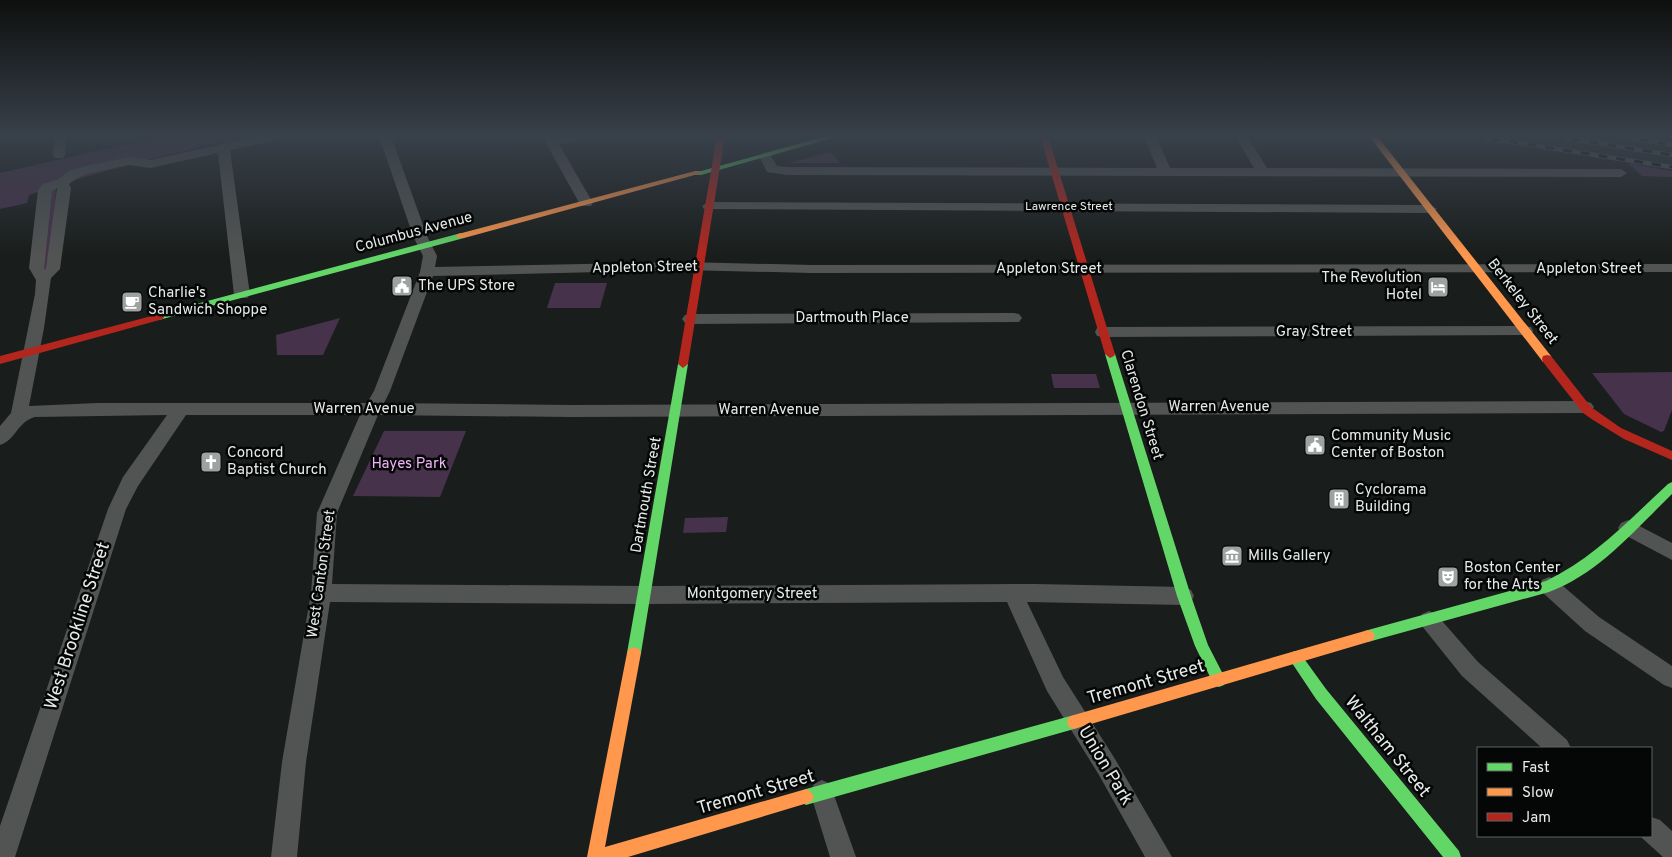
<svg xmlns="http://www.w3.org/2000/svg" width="1672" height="857" font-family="Overpass,sans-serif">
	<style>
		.built { fill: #1c2825 }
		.green { fill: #47324b }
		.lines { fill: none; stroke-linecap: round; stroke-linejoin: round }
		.street { fill: #525453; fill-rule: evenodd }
		.fast { fill: #63d668; fill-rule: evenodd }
		.slow { fill: #ff974d; fill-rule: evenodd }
		.jam { fill: #b3261e; fill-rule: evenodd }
		.rail-casing { stroke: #575958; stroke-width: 4.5 }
		.rail { stroke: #050707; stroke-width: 3; stroke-dasharray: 9; stroke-linecap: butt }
		.labels { text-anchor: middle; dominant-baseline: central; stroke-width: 5; stroke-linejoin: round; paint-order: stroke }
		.far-street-label { font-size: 12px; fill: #e6eae9; stroke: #050707 }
		.street-label { font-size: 15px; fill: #e6eae9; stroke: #050707 }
		.poi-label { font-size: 15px; fill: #e6eae9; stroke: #050707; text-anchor: start }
		.park-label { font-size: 15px; fill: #f0b3fa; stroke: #050707 }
		.near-street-label { font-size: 18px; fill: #e6eae9; stroke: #050707 }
	</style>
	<rect width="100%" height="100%" fill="#191d1b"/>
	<path class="built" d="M1456 136H1638L1672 142V170Z"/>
	<g class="green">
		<path d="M163 136H252C177 152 102 169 29 195L27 203 0 209V173Z"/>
		<path d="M831 152 840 163H788Z"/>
		<path d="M1628 163 1672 171V177L1642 176Z"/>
		<path d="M54 187 56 189 50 263 47 271 42 272 48 190Z"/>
		<path d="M555 283H607L600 308H547Z"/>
		<path d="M340 318 323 355H277L276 335Z"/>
		<path d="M1672 372V410L1664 431 1661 432 1624 414 1592 373Z"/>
		<path d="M1051 374H1096L1100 388H1054Z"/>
		<path d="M384 431H466L440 497 353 496Z"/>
		<path d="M728 517 726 532 683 533 685 518Z"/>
	</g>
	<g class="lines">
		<g class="street">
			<path d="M54 136H66L65 155 63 158H55L53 155Z"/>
			<path d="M259 136H283L281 139 230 150 250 295 247 298H237L234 295 218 153 150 168 129 165 89 173 79 177 69 184 71 188 60 269 51 278 44 328 29 406 98 403H367L374 391 420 272 423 256 413 236 379 136H391L427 236 437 256 435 267 684 262 812 265 1672 264V272L812 273 684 270 433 276 390 391 384 403 570 405 1585 401 1591 403 1594 407 1591 411 1585 413 570 417 378 415 337 513 332 584 645 586 1035 584 1184 587 1191 590 1194 596 1191 602 1184 605 1027 602 1063 677 1115 759 1172 857H1145L1099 775 1047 691 1007 602 645 604 330 602 306 762 297 857H271L282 762 311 593 317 513 360 415H186L138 486 126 509 15 857H0V826L108 509 123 477 167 415 35 417C17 422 16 440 0 445V426L11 413 35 294 36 280 29 268 38 190 43 184 57 180 69 171 86 166 129 157 150 160ZM57 188 46 268 44 270 52 191Z"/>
			<path d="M542 136H582L580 139 559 144 593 203 591 206H581Z"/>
			<path d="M1144 136H1156L1170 168H1254L1235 136H1247L1267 168 1621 169 1627 173 1621 177 787 175 767 172 759 156 765 152 769 153 777 166 787 167 1157 168Z"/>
			<path d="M709 202 1430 205 1437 209 1430 213 704 209 702 206Z"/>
			<path d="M1014 313 1019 314 1022 318 1019 322 690 324 685 323 682 319 685 315 690 314Z"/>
			<path d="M1525 326 1531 327 1533 331 1531 335 1103 337 1097 336 1095 332 1097 328 1103 327Z"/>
			<path d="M1628 520 1672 543V560L1621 533 1618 528 1621 523Z"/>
			<path d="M1549 577 1556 580 1599 617 1672 666V688L1664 685 1585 631 1542 592 1539 586 1542 580Z"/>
			<path d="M1429 611 1436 614 1478 662 1567 740 1571 748H1542L1462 676 1422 626 1419 620 1422 614Z"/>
			<path d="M822 780 830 784 856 857H830L810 792 814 784Z"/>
			<path d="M1651 817 1660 820 1672 831V857H1663L1642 838 1641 836H1651Z"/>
		</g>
		<g class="fast">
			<path d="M826 136H840L701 175H695L694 173Z"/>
			<path d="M461 233 466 236 464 238 159 320 154 317 155 315Z"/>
			<path d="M1110 350 1115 354 1191 596 1208 645 1226 680 1224 685 1219 687 1214 685 1195 646 1177 596 1105 354Z"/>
			<path d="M683 360 688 364 641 653 639 657 634 659 629 657 627 653 678 364Z"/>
			<path d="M1672 482V494C1635 530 1598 574 1549 592L1368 642 1363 640 1361 636 1363 632 1368 630 1546 581C1594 558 1629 520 1668 484Z"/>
			<path d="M1295 651 1300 653 1326 689 1459 851 1461 857H1443L1316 699 1288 657 1290 653Z"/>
			<path d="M1074 715 1079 717 1081 722 1079 727 1074 729 806 805 801 802 798 797 801 792 806 789Z"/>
		</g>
		<g class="slow">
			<path d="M1369 136H1377L1551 356 1552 359 1551 362H1543Z"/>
			<path d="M1665 136H1672V139Z"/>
			<path d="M695 171H701L702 173 464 238H458L456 236 458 234Z"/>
			<path d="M1368 630 1373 632 1375 636 1373 640 1368 642 1074 729 1069 727 1067 722 1069 717 1074 715Z"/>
			<path d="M634 647 639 649 641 653 605 847 806 789 811 792 814 797 811 802 628 857H587L627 653 629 649Z"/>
		</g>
		<g class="jam">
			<path d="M717 136H725L688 364 683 368 678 364Z"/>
			<path d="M1040 136H1048L1115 354 1114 356 1110 358 1105 354Z"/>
			<path d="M159 314 163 315 164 317 163 319 0 364V356Z"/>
			<path d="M1547 355 1551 356 1591 407 1621 428 1672 451V460L1624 439 1593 420 1583 413 1543 362 1542 359 1543 356Z"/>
		</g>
		<g class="rail-casing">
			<g id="rail">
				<path d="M1474 136 1672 167"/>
				<path d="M1554 136 1672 155"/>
				<path d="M1622 136 1672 145"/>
			</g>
		</g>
		<use href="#rail" class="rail"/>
	</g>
	<linearGradient id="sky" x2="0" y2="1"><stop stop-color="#0e100f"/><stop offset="0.53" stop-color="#38404a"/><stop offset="1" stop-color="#38404a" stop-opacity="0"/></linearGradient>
	<rect width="1672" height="256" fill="url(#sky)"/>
	<defs>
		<g id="civic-square" transform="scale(1.125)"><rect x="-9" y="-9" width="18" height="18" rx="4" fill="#9ea2a1" stroke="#050707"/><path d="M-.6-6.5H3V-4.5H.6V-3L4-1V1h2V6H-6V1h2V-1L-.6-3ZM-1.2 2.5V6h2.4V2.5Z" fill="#fff"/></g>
		<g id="hotel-square" transform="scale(1.125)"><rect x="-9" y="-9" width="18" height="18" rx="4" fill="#9ea2a1" stroke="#050707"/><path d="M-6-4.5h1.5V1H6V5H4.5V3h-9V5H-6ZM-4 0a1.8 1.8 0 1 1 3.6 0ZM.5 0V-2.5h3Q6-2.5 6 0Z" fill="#fff"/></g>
		<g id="cafe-square" transform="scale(1.125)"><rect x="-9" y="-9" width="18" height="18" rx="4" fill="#9ea2a1" stroke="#050707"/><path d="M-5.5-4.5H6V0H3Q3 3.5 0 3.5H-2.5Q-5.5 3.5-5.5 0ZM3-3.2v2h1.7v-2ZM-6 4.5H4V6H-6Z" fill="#fff"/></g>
		<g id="church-square" transform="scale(1.125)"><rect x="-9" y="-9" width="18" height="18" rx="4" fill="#9ea2a1" stroke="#050707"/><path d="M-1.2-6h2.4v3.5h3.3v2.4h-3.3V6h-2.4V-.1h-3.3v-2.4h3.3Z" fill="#fff"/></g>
		<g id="building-square" transform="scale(1.125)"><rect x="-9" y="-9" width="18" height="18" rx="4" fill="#9ea2a1" stroke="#050707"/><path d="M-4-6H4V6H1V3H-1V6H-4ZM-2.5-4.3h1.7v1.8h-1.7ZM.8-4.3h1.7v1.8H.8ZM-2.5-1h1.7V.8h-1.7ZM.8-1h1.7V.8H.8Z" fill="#fff"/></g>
		<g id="museum-square" transform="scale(1.125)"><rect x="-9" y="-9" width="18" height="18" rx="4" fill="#9ea2a1" stroke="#050707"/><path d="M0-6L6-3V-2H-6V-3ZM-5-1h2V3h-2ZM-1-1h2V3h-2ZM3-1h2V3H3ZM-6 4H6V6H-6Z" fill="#fff"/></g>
		<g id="theatre-square" transform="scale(1.125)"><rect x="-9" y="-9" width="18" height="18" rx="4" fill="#9ea2a1" stroke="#050707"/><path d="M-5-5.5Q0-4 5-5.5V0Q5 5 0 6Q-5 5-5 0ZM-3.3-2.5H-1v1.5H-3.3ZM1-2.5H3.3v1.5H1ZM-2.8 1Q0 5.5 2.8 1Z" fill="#fff"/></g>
	</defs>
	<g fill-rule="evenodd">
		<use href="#civic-square" x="402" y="286"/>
		<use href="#hotel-square" x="1438" y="287"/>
		<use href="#cafe-square" x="132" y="302"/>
		<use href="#civic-square" x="1315" y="445"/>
		<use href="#church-square" x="211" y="462"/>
		<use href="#building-square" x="1339" y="499"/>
		<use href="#museum-square" x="1232" y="556"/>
		<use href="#theatre-square" x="1448" y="577"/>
	</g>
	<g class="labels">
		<g class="far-street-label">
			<text x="1069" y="207">Lawrence Street</text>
		</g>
		<g class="street-label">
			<text transform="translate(414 233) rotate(-15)">Columbus Avenue</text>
			<text transform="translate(645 268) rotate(-1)">Appleton Street</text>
			<text x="1049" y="269">Appleton Street</text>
			<text x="1589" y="269">Appleton Street</text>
			<text transform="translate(1522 302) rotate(52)">Berkeley Street</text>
			<text x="852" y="318">Dartmouth Place</text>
			<text x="1314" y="332">Gray Street</text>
			<text transform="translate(1141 405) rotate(73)">Clarendon Street</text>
			<text x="1219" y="407">Warren Avenue</text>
			<text x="364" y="409">Warren Avenue</text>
			<text x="769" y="410">Warren Avenue</text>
			<text transform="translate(647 495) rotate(-80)">Dartmouth Street</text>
			<text transform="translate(322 574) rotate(-82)">West Canton Street</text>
			<text x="752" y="594">Montgomery Street</text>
		</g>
		<g class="poi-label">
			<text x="1422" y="278" text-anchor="end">The Revolution<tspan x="1422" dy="17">Hotel</tspan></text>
			<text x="418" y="286">The UPS Store</text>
			<text x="148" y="293">Charlie's<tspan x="148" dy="17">Sandwich Shoppe</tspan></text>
			<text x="1331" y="436">Community Music<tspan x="1331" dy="17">Center of Boston</tspan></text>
			<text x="227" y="453">Concord<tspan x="227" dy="17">Baptist Church</tspan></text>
			<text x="1355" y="490">Cyclorama<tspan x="1355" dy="17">Building</tspan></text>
			<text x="1248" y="556">Mills Gallery</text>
			<text x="1464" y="568">Boston Center<tspan x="1464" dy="17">for the Arts</tspan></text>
		</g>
		<g class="park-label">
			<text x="409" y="464">Hayes Park</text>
		</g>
		<g class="near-street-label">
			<text transform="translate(78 626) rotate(-72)">West Brookline Street</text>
			<text transform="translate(1146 683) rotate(-16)">Tremont Street</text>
			<text transform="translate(1387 747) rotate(51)">Waltham Street</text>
			<text transform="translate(1105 766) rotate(59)">Union Park</text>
			<text transform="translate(756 793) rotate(-16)">Tremont Street</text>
		</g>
	</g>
	<rect x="1477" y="747" width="175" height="90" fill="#050707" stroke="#5f6261"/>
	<rect x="1487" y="763" width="25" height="8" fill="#63d668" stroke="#5f6261"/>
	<text x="1522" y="772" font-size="15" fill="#e6eae9">Fast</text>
	<rect x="1487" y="788" width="25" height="8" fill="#ff974d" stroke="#5f6261"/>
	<text x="1522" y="797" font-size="15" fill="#e6eae9">Slow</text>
	<rect x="1487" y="813" width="25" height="8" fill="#b3261e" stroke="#5f6261"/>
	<text x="1522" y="822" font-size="15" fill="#e6eae9">Jam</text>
</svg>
